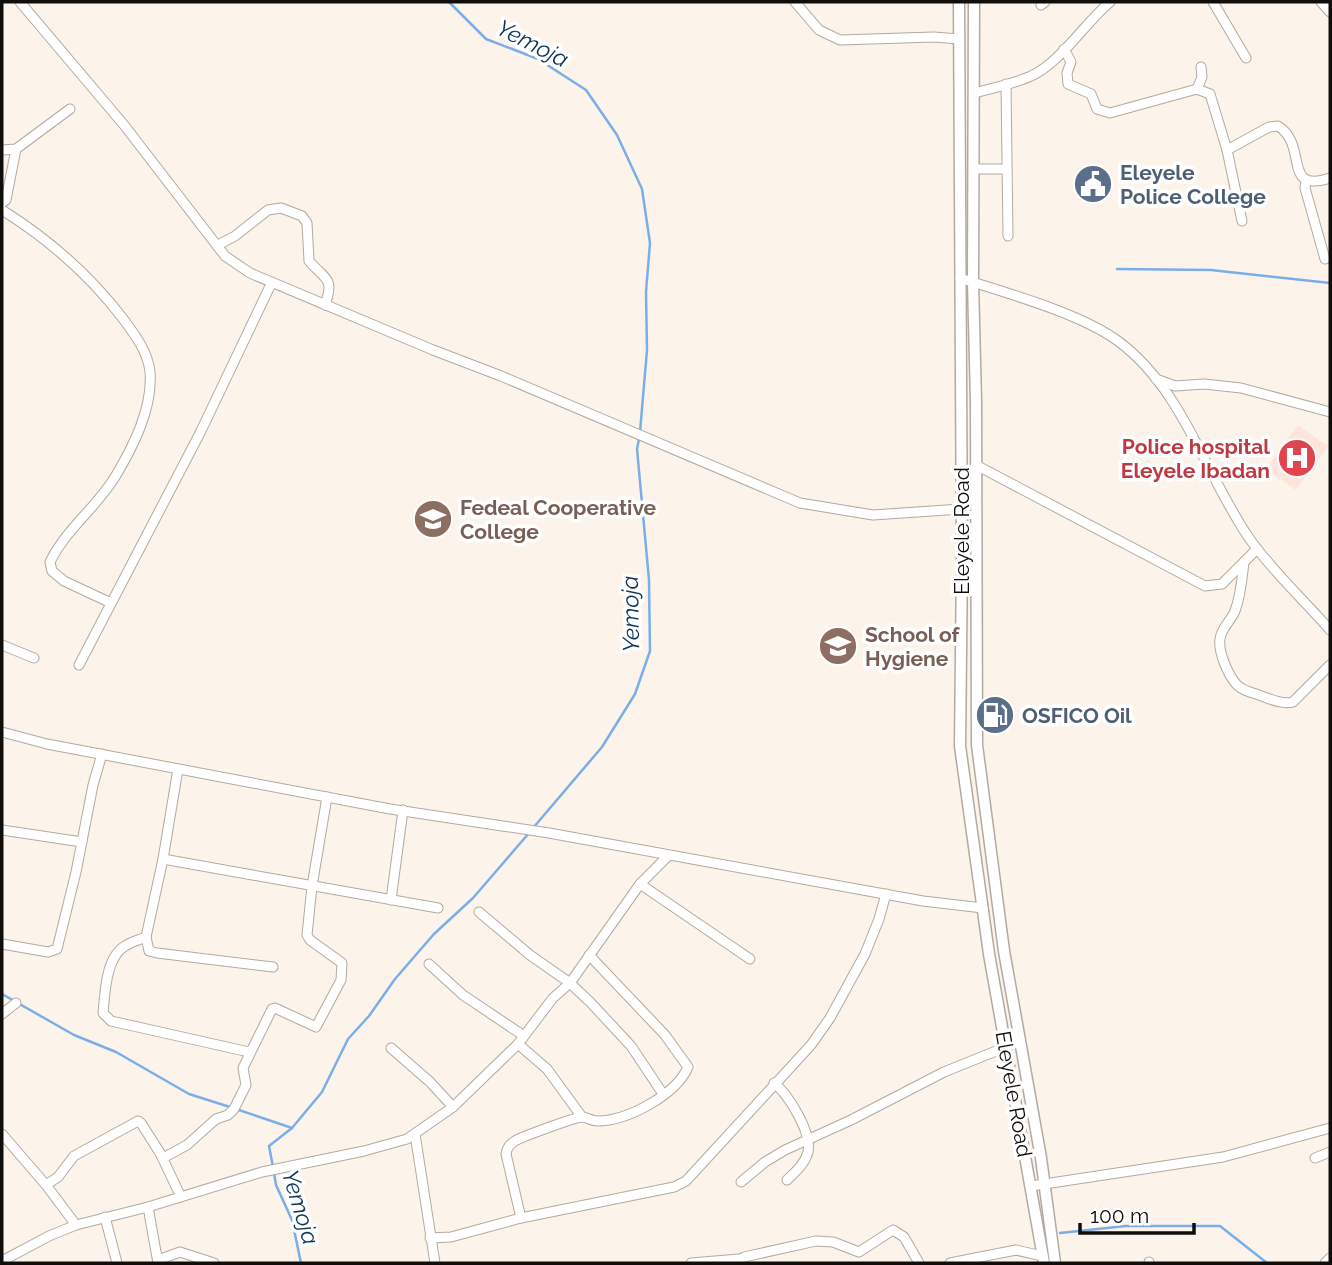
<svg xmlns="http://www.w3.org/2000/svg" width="1332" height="1265" font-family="Raleway,sans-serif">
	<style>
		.medical { fill: #fee5dc }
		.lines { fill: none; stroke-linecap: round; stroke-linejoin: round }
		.stream { stroke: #7baee9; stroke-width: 2.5 }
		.minor-casing { stroke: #b2aaa1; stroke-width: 11 }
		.major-casing { stroke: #b2aaa1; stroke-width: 13 }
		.minor { stroke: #fff; stroke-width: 9 }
		.major { stroke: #fff; stroke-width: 10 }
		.labels { text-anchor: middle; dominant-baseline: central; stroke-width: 7; stroke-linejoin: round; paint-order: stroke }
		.service-label { font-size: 21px; font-weight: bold; fill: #4e5e75; stroke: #fff; text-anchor: start }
		.health-label { font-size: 21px; font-weight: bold; fill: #be3a42; stroke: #fff; text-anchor: end }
		.education-label { font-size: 21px; font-weight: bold; fill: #785e54; stroke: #fff; text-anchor: start }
		.street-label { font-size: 21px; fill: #100e0b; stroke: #fff }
		.water-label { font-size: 23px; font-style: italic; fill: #0f3359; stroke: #fff }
	</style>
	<rect width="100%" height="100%" fill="#fcf4ea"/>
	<path class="medical" d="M1298 425 1328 446 1296 490 1266 469Z"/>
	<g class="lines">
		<g class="stream">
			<path d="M449 2 486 39 538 59 586 90 617 135 642 189 650 243 646 292 647 350 640 432"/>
			<path d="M1117 269 1211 270 1330 283"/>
			<path d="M533 828 602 747 635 694 650 651 649 580 637 449 639 439"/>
			<path d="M2 994 74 1035 116 1052 189 1094 230 1107"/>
			<path d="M236 1109 292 1128"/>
			<path d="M273 1167 269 1146 292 1128 322 1092 348 1039 369 1016 395 979 434 934 473 898 529 833"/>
			<path d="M274 1173 276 1185 292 1220 301 1263"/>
			<path d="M1060 1233 1126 1226H1220L1267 1263"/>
		</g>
		<g class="minor-casing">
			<g id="minor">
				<path d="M20 2 124 125 225 256 250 273 433 350 501 376 800 503 873 515 961 509"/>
				<path d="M795 2 819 30 840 40 934 37 959 39"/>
				<path d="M1213 2 1246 58"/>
				<path d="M1321 2 1330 12"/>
				<path d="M1041 5 1045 2"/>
				<path d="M1064 49 1071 62 1067 73 1068 84 1091 94 1097 109 1110 113 1197 89 1210 94 1227 150 1242 221"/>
				<path d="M1006 84 1008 236"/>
				<path d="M1197 89 1202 77 1201 67"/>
				<path d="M974 93C993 88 1014 84 1031 76 1059 64 1086 22 1110 2"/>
				<path d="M2 150 16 149 70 109"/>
				<path d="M1227 150 1269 127 1278 126C1309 145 1281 194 1330 178"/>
				<path d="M975 169H1007"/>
				<path d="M1306 181 1305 188 1325 259"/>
				<path d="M2 203 6 200 16 149"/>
				<path d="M2 210C50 240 90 275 124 320 135 335 148 352 150 372 153 408 133 447 115 477 96 508 66 529 50 562L52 571 64 581 111 603"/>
				<path d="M218 245 235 236 268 210 281 208 302 216 307 223 309 261C325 280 335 277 325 305"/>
				<path d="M960 278C1006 293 1080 313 1118 341 1183 389 1205 474 1249 538 1272 571 1304 600 1330 630"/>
				<path d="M1156 379 1175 386 1204 384 1241 388 1330 412"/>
				<path d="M976 465 1205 586 1222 584 1257 549"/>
				<path d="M1244 562C1242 578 1241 595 1235 611 1231 621 1221 628 1220 639 1218 652 1228 675 1237 685 1242 690 1249 692 1256 694 1268 698 1281 705 1293 702L1330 665"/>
				<path d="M2 645 34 658"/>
				<path d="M79 665 200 433 271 284"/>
				<path d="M2 732 47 744 390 809 549 833 923 901 983 908"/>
				<path d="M178 769 163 859 146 937 149 951 157 953 273 967"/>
				<path d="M2 830 82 842"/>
				<path d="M163 859 438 908"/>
				<path d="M640 884 750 959"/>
				<path d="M391 900 403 810"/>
				<path d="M479 912 530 955 570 983 591 1003 631 1046 663 1094"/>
				<path d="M146 937C139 940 131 942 125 946 106 957 105 992 103 1013L111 1021 249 1052"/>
				<path d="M2 944 48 952 57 949 76 872 93 785 102 754"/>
				<path d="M429 964 463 995 524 1036"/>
				<path d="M2 1014 16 1003"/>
				<path d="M518 1044 547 1069 582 1117"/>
				<path d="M391 1048 430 1082 453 1107"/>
				<path d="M774 1083C789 1095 812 1133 808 1152 805 1164 795 1172 787 1180"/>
				<path d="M2 1134 46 1185 76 1225"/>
				<path d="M415 1134 435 1263"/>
				<path d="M163 1158 187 1145 216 1119 228 1115 234 1109 246 1085 243 1068 272 1009 275 1008 316 1027 341 980 342 963 310 940 307 935 312 886 327 797"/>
				<path d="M1315 1158 1330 1152"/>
				<path d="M741 1182 765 1162 785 1150 851 1120 944 1072 1006 1047"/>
				<path d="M46 1185 58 1177 74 1156 138 1121 141 1123 160 1153 181 1197"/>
				<path d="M1031 1186 1223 1157 1330 1128"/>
				<path d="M148 1207 158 1263"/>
				<path d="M105 1217 117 1263"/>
				<path d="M521 1218 506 1154C507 1148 509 1145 515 1141 521 1137 576 1117 582 1117 587 1117 591 1121 597 1121 627 1121 676 1095 688 1067L665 1035 589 955"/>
				<path d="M430 1238 451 1237 521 1218 674 1187 686 1181 811 1045 830 1018 865 954 879 919 886 894"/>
				<path d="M158 1260 180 1252 214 1263"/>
				<path d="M2 1261 49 1236 76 1225 148 1207 262 1172 364 1151 407 1139 453 1107 518 1044 553 998 570 983 640 884 669 855"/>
				<path d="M1149 1262V1263"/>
				<path d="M691 1263 739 1259"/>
				<path d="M736 1263 744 1257 816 1241 833 1242 859 1252 893 1230 904 1237 919 1263"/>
				<path d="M950 1263 1016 1250 1042 1256"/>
				<path d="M1325 1263 1330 1258"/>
			</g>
		</g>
		<g class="major-casing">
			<g id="major">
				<path d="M959 2 962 560 960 746 989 954 1044 1263"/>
				<path d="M974 2 973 282 976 402 977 745 1004 951 1041 1158 1055 1263"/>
			</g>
		</g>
		<use href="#minor" class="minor"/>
		<use href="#major" class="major"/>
	</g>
	<defs>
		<g id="civic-disc" transform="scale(2.0125)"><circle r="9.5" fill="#5c6f8a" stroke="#fff"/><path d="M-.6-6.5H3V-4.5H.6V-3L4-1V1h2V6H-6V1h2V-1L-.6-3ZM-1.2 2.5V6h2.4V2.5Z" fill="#fff"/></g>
		<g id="hospital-disc" transform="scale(2.0125)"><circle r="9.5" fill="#e0444e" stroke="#fff"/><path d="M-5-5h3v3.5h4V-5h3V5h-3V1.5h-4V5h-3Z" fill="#fff"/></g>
		<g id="university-disc" transform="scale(2.0125)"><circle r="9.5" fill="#8d6e63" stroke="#fff"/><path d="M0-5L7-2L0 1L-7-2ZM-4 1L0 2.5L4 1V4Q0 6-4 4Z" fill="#fff"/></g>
		<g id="fuel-disc" transform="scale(2.0125)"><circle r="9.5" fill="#5c6f8a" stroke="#fff"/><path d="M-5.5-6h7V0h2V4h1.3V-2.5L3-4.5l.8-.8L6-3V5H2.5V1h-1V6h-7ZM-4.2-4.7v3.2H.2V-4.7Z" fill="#fff"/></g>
	</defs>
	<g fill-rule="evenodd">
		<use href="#civic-disc" x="1093" y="184"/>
		<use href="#hospital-disc" x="1297" y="458"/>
		<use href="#university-disc" x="433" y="519"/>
		<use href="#university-disc" x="838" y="646"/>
		<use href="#fuel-disc" x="995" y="715"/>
	</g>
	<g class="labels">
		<g class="service-label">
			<text x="1120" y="172">Eleyele<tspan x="1120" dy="24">Police College</tspan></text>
			<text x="1022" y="715">OSFICO Oil</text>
		</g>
		<g class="health-label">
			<text x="1270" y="446">Police hospital<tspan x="1270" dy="24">Eleyele Ibadan</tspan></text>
		</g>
		<g class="education-label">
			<text x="460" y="507">Fedeal Cooperative<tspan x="460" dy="24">College</tspan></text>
			<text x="865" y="634">School of<tspan x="865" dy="24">Hygiene</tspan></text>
		</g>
		<g class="street-label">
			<text transform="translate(961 531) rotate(-90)">Eleyele Road</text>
			<text transform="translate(1014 1094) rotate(80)">Eleyele Road</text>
		</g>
		<g class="water-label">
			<text transform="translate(533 43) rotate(27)">Yemoja</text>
			<text transform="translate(630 614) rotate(-91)">Yemoja</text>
			<text transform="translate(301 1207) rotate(73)">Yemoja</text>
		</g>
	</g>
	<rect width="1332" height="1265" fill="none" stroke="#100e0b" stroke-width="7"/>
	<path d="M1080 1223v10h114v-10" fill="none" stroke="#100e0b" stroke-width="3.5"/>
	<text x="1090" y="1223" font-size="21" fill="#100e0b" stroke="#ffffff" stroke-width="5" paint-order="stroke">100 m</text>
</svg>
